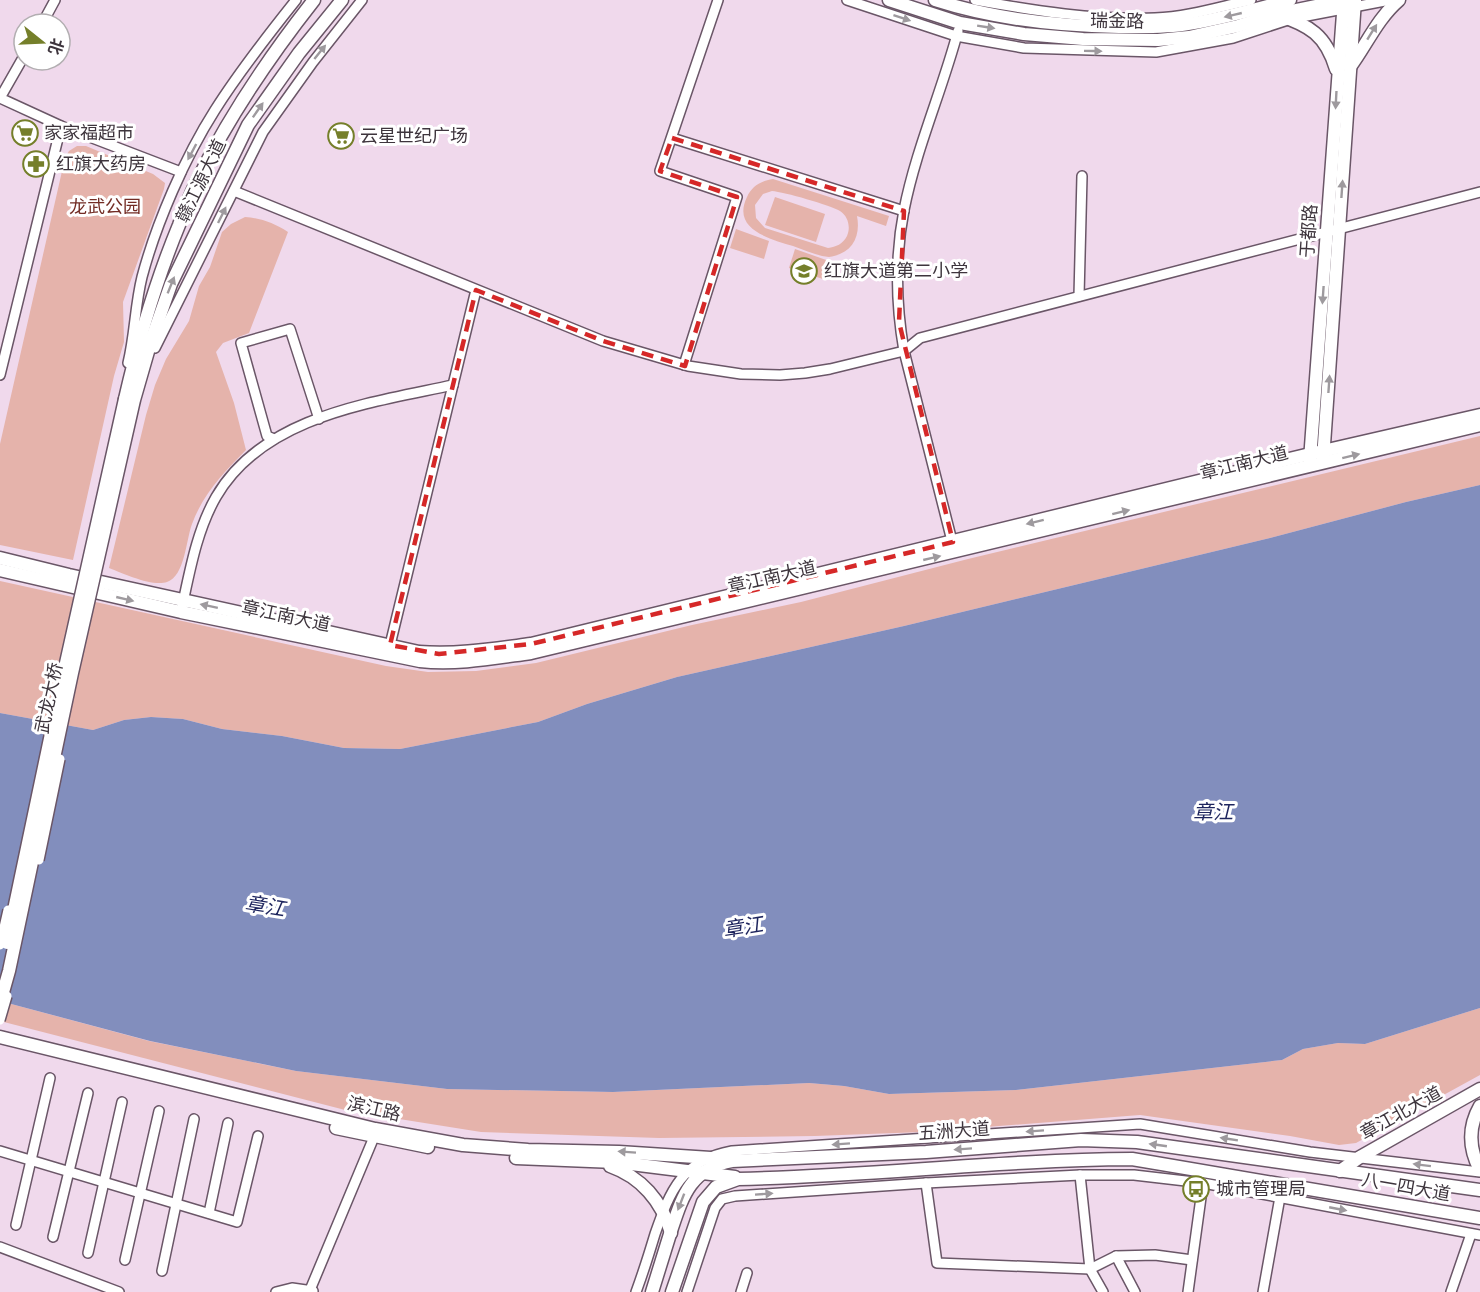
<svg xmlns="http://www.w3.org/2000/svg" width="1480" height="1292" font-family="'DM Sans','Noto Sans SC',sans-serif">
	<style>
		.green { fill: #e5b3ab; fill-rule: evenodd }
		.water { fill: #828ebd }
		.lines { fill: none; stroke-linecap: round; stroke-linejoin: round }
		.minor-casing { stroke: #6a5667; stroke-width: 12 }
		.major-casing { stroke: #6a5667; stroke-width: 15 }
		.minor { stroke: #fff; stroke-width: 9 }
		.major { stroke: #fff; stroke-width: 12 }
		.minor-bridge-casing { stroke: #6a5667; stroke-width: 12; stroke-linecap: butt }
		.major-bridge-casing { stroke: #6a5667; stroke-width: 15; stroke-linecap: butt }
		.minor-bridge { stroke: #fff; stroke-width: 9 }
		.major-bridge { stroke: #fff; stroke-width: 12 }
		.oneway { fill: #9e9a9e }
		.marked { fill: none; stroke: #d62828; stroke-width: 4.5; stroke-dasharray: 12 8; stroke-linejoin: round }
		.labels { text-anchor: middle; dominant-baseline: central; stroke-width: 6; stroke-linejoin: round; paint-order: stroke }
		.street-label { font-size: 18px; fill: #3e353d; stroke: #fff }
		.poi-label { font-size: 18px; fill: #3e353d; stroke: #fff; text-anchor: start }
		.park-label { font-size: 18px; fill: #722c24; stroke: #fff }
		.water-label { font-size: 20px; font-style: italic; fill: #1e255e; stroke: #fff }
	</style>
	<rect width="100%" height="100%" fill="#f0d9ec"/>
	<g class="green">
		<path d="M77 146H86L153 174 165 183 164 189 123 302 124 342 114 376 73 560 0 545V444L65 158 69 151Z"/>
		<path d="M773 179 889 216 886 226 857 216C861 237 852 254 829 257 817 256 805 250 793 246 771 239 731 230 747 197 752 186 761 181 773 179ZM772 191C784 192 830 205 840 211 848 216 851 227 847 236 843 244 836 247 828 248L765 228 756 218 755 205 763 194Z"/>
		<path d="M775 197 825 214 816 242 765 225Z"/>
		<path d="M245 217C261 218 274 223 288 232L249 333 223 343 216 352 234 403 246 450C224 472 203 494 192 524 186 540 185 576 167 582 153 587 124 574 109 568L146 415 155 385 166 359 189 321 199 286 210 267 222 232 231 224Z"/>
		<path d="M736 229 769 241 764 259 730 248Z"/>
		<path d="M795 249 829 261 823 279 789 268Z"/>
		<path d="M1480 436V485L1406 502 1270 538 904 626 677 677 587 704 538 722 400 749 344 748 282 736 222 729 183 719 151 717 124 720 93 730 0 713V581L386 666 428 672 476 671 536 663 692 625 801 602 968 559Z"/>
		<path d="M0 1001 149 1041 296 1071 447 1089 613 1092 809 1083 844 1086 889 1094 1016 1090 1282 1060 1303 1049 1338 1043 1365 1044 1480 1008V1075L1356 1143 1339 1145 1290 1136 1140 1115 922 1132 815 1136 659 1138 481 1132 349 1111 0 1021Z"/>
	</g>
	<path class="water" d="M1480 485V1008L1365 1044 1338 1043 1303 1049 1282 1060 1016 1090 889 1094 844 1086 809 1083 613 1092 447 1089 296 1071 150 1041 0 1001V713L93 730 124 720 151 717 183 719 222 729 282 736 344 748 400 749 538 722 587 704 677 677 904 626 1270 538 1406 502Z"/>
	<g class="lines">
		<g class="minor-casing">
			<g id="minor">
				<path d="M847 0 956 36 1024 48 1156 52 1233 38 1291 19 1390 0"/>
				<path d="M975 0C1035 11 1094 20 1155 18 1187 17 1219 7 1251 0"/>
				<path d="M42 24 55 0"/>
				<path d="M24 56 0 98 61 126 181 172"/>
				<path d="M672 138 904 211"/>
				<path d="M234 191 603 341 688 366 741 374 780 375 805 373 830 369 904 351 920 338 1480 192"/>
				<path d="M1079 296 1082 176"/>
				<path d="M155 348 263 132 313 62 362 0"/>
				<path d="M128 363C135 334 135 305 142 277 156 224 185 157 215 110 239 72 268 35 296 0"/>
				<path d="M684 365 737 197 660 171 718 0"/>
				<path d="M0 375 61 126"/>
				<path d="M274 439 267 436 241 343 290 329 319 419"/>
				<path d="M953 545 904 351C896 305 895 256 904 210 916 149 942 91 958 31"/>
				<path d="M182 607C190 570 197 530 216 497 263 416 370 403 453 385"/>
				<path d="M390 645 476 290"/>
				<path d="M0 1151 237 1222 258 1136"/>
				<path d="M1080 1175 1090 1269 1103 1292"/>
				<path d="M926 1183 937 1263 1090 1269 1116 1256 1155 1255 1192 1260"/>
				<path d="M209 1213 228 1123"/>
				<path d="M16 1225 50 1078"/>
				<path d="M53 1237 88 1093"/>
				<path d="M0 1247 119 1292"/>
				<path d="M88 1253 122 1102"/>
				<path d="M1116 1256 1135 1292"/>
				<path d="M125 1260 159 1111"/>
				<path d="M162 1271 194 1119"/>
				<path d="M310 1290 374 1137"/>
				<path d="M276 1292 292 1288 313 1291"/>
				<path d="M636 1292C643 1273 649 1254 655 1234 670 1191 682 1160 732 1151L1140 1124 1310 1152 1480 1172"/>
				<path d="M687 1292 715 1208 722 1199 735 1196 926 1183 1080 1175H1134L1203 1183 1480 1235"/>
				<path d="M741 1292 747 1273"/>
				<path d="M1188 1292 1203 1183"/>
				<path d="M1263 1292 1280 1197"/>
				<path d="M1451 1292 1471 1234"/>
			</g>
		</g>
		<g class="major-casing">
			<g id="major">
				<path d="M889 0 960 23 1024 34 1083 39 1158 40 1189 37 1238 26 1277 14 1345 0"/>
				<path d="M935 0C994 19 1057 26 1119 27 1142 27 1165 28 1188 24 1222 19 1256 9 1290 0"/>
				<path d="M1278 15C1309 25 1326 35 1336 69"/>
				<path d="M1350 67C1367 44 1377 19 1399 0"/>
				<path d="M125 399C139 338 155 283 179 225 184 211 189 197 196 183 228 118 269 57 314 0"/>
				<path d="M134 400 151 341 171 284 248 125 299 53 342 0"/>
				<path d="M1323 459 1355 0"/>
				<path d="M1310 460 1344 0"/>
				<path d="M0 558 69 575 419 652C457 655 493 649 531 644L1310 454 1480 415"/>
				<path d="M0 570 181 612 420 661C457 665 494 658 531 653L1480 425"/>
				<path d="M0 1037 375 1129 463 1145 528 1150 619 1152 726 1159"/>
				<path d="M1480 1106C1468 1127 1469 1149 1480 1170"/>
				<path d="M336 1128 428 1147"/>
				<path d="M516 1158 615 1162 735 1177"/>
				<path d="M610 1166C641 1177 662 1201 671 1233"/>
				<path d="M1340 1171 1360 1157 1480 1089"/>
				<path d="M652 1292C658 1273 664 1253 670 1234 682 1198 689 1169 732 1161L926 1152 1081 1140 1137 1142 1480 1190"/>
				<path d="M672 1292 703 1202 716 1187 738 1179C870 1176 1001 1160 1132 1159L1480 1218"/>
			</g>
		</g>
		<use href="#minor" class="minor"/>
		<use href="#major" class="major"/>
		<g class="minor-bridge-casing">
			<g id="minor-bridge">
				<path d="M39 860 60 759"/>
				<path d="M0 945 8 910"/>
				<path d="M0 1020 7 996"/>
			</g>
		</g>
		<g class="major-bridge-casing">
			<g id="major-bridge">
				<path d="M7 943 64 672 125 399"/>
				<path d="M0 1003 9 971 72 673 134 400"/>
			</g>
		</g>
		<use href="#minor-bridge" class="minor-bridge"/>
		<use href="#major-bridge" class="major-bridge"/>
	</g>
	<defs><path id="oneway-solid" d="M-6-.8H1V-3.2L6.5 0L1 3.2V.8H-6Z" transform="scale(1.5)"/></defs>
	<g class="oneway">
		<use href="#oneway-solid" transform="translate(1233 15) rotate(167)"/>
		<use href="#oneway-solid" transform="translate(902 18) rotate(18)"/>
		<use href="#oneway-solid" transform="translate(986 27) rotate(9)"/>
		<use href="#oneway-solid" transform="translate(1372 32) rotate(-58)"/>
		<use href="#oneway-solid" transform="translate(1093 51) rotate(1)"/>
		<use href="#oneway-solid" transform="translate(320 52) rotate(-51)"/>
		<use href="#oneway-solid" transform="translate(1336 100) rotate(93)"/>
		<use href="#oneway-solid" transform="translate(258 110) rotate(-55)"/>
		<use href="#oneway-solid" transform="translate(192 152) rotate(118)"/>
		<use href="#oneway-solid" transform="translate(1342 189) rotate(-86)"/>
		<use href="#oneway-solid" transform="translate(222 215) rotate(-64)"/>
		<use href="#oneway-solid" transform="translate(171 285) rotate(-68)"/>
		<use href="#oneway-solid" transform="translate(1323 295) rotate(94)"/>
		<use href="#oneway-solid" transform="translate(1329 384) rotate(-86)"/>
		<use href="#oneway-solid" transform="translate(1351 456) rotate(-14)"/>
		<use href="#oneway-solid" transform="translate(1121 512) rotate(-14)"/>
		<use href="#oneway-solid" transform="translate(1035 522) rotate(166)"/>
		<use href="#oneway-solid" transform="translate(932 558) rotate(-13)"/>
		<use href="#oneway-solid" transform="translate(125 599) rotate(13)"/>
		<use href="#oneway-solid" transform="translate(209 606) rotate(-168)"/>
		<use href="#oneway-solid" transform="translate(1035 1131) rotate(176)"/>
		<use href="#oneway-solid" transform="translate(1229 1139) rotate(-171)"/>
		<use href="#oneway-solid" transform="translate(841 1144) rotate(176)"/>
		<use href="#oneway-solid" transform="translate(1158 1145) rotate(-172)"/>
		<use href="#oneway-solid" transform="translate(963 1149) rotate(176)"/>
		<use href="#oneway-solid" transform="translate(627 1152) rotate(-176)"/>
		<use href="#oneway-solid" transform="translate(1422 1165) rotate(-173)"/>
		<use href="#oneway-solid" transform="translate(764 1194) rotate(-4)"/>
		<use href="#oneway-solid" transform="translate(681 1202) rotate(111)"/>
		<use href="#oneway-solid" transform="translate(1338 1209) rotate(11)"/>
	</g>
	<path class="marked" d="M672 138 904 211 899 322 953 542 531 644 439 654 390 645 476 290 603 341 685 366 737 197 660 171Z"/>
	<defs>
		<g id="supermarket-ring" transform="scale(1.35)"><circle r="9.5" fill="#fff" stroke="#757f2a" stroke-width="1.5"/><path d="M-6-5.5h2.5l.6 2H6L4.5 2H-2.5L-4.4-4H-6ZM-1.5 3.2a1.3 1.3 0 1 0 .1 0ZM3 3.2a1.3 1.3 0 1 0 .1 0Z" fill="#757f2a"/></g>
		<g id="pharmacy-ring" transform="scale(1.35)"><circle r="9.5" fill="#fff" stroke="#757f2a" stroke-width="1.5"/><path d="M-2-6h4v4h4v4h-4v4h-4v-4h-4v-4h4Z" fill="#757f2a"/></g>
		<g id="school-ring" transform="scale(1.35)"><circle r="9.5" fill="#fff" stroke="#757f2a" stroke-width="1.5"/><path d="M0-5L7-2L0 1L-7-2ZM-4 1L0 2.5L4 1V4Q0 6-4 4Z" fill="#757f2a"/></g>
		<g id="bus-ring" transform="scale(1.35)"><circle r="9.5" fill="#fff" stroke="#757f2a" stroke-width="1.5"/><path d="M-5-6H5V4H4V6H2V4H-2V6H-4V4H-5ZM-3.5-4V0h7V-4ZM-3.5 1.2v1.5H-2V1.2ZM2 1.2v1.5H3.5V1.2Z" fill="#757f2a"/></g>
	</defs>
	<g fill-rule="evenodd">
		<use href="#supermarket-ring" x="25" y="133"/>
		<use href="#supermarket-ring" x="341" y="136"/>
		<use href="#pharmacy-ring" x="36" y="164"/>
		<use href="#school-ring" x="804" y="271"/>
		<use href="#bus-ring" x="1196" y="1189"/>
	</g>
	<g class="labels">
		<g class="street-label">
			<text transform="translate(1117 21) rotate(1)">瑞金路</text>
			<text transform="translate(201 181) rotate(-64)">赣江源大道</text>
			<text transform="translate(1309 231) rotate(-86)">于都路</text>
			<text transform="translate(1244 463) rotate(-14)">章江南大道</text>
			<text transform="translate(772 577) rotate(-13)">章江南大道</text>
			<text transform="translate(286 616) rotate(12)">章江南大道</text>
			<text transform="translate(49 698) rotate(-78)">武龙大桥</text>
			<text transform="translate(374 1109) rotate(13)">滨江路</text>
			<text transform="translate(1401 1113) rotate(-29)">章江北大道</text>
			<text transform="translate(954 1131) rotate(-4)">五洲大道</text>
			<text transform="translate(1406 1187) rotate(10)">八一四大道</text>
		</g>
		<g class="poi-label">
			<text x="44" y="133">家家福超市</text>
			<text x="360" y="136">云星世纪广场</text>
			<text x="56" y="164">红旗大药房</text>
			<text x="824" y="271">红旗大道第二小学</text>
			<text x="1216" y="1189">城市管理局</text>
		</g>
		<g class="park-label">
			<text x="105" y="207">龙武公园</text>
		</g>
		<g class="water-label">
			<text x="1213" y="812">章江</text>
			<text transform="translate(265 906) rotate(9)">章江</text>
			<text transform="translate(743 927) rotate(-9)">章江</text>
		</g>
	</g>
	<g transform="translate(42 42) rotate(108)"><circle r="28" fill="#ffffff" stroke="#b2aeb1" stroke-width="1.5"/>
	<path d="M0-4.5L10 22L0 15L-10 22Z" fill="#757f2a"/>
	<text y="-9" font-size="16" font-weight="bold" text-anchor="middle" fill="#3e353d">北</text>
	</g>
</svg>
